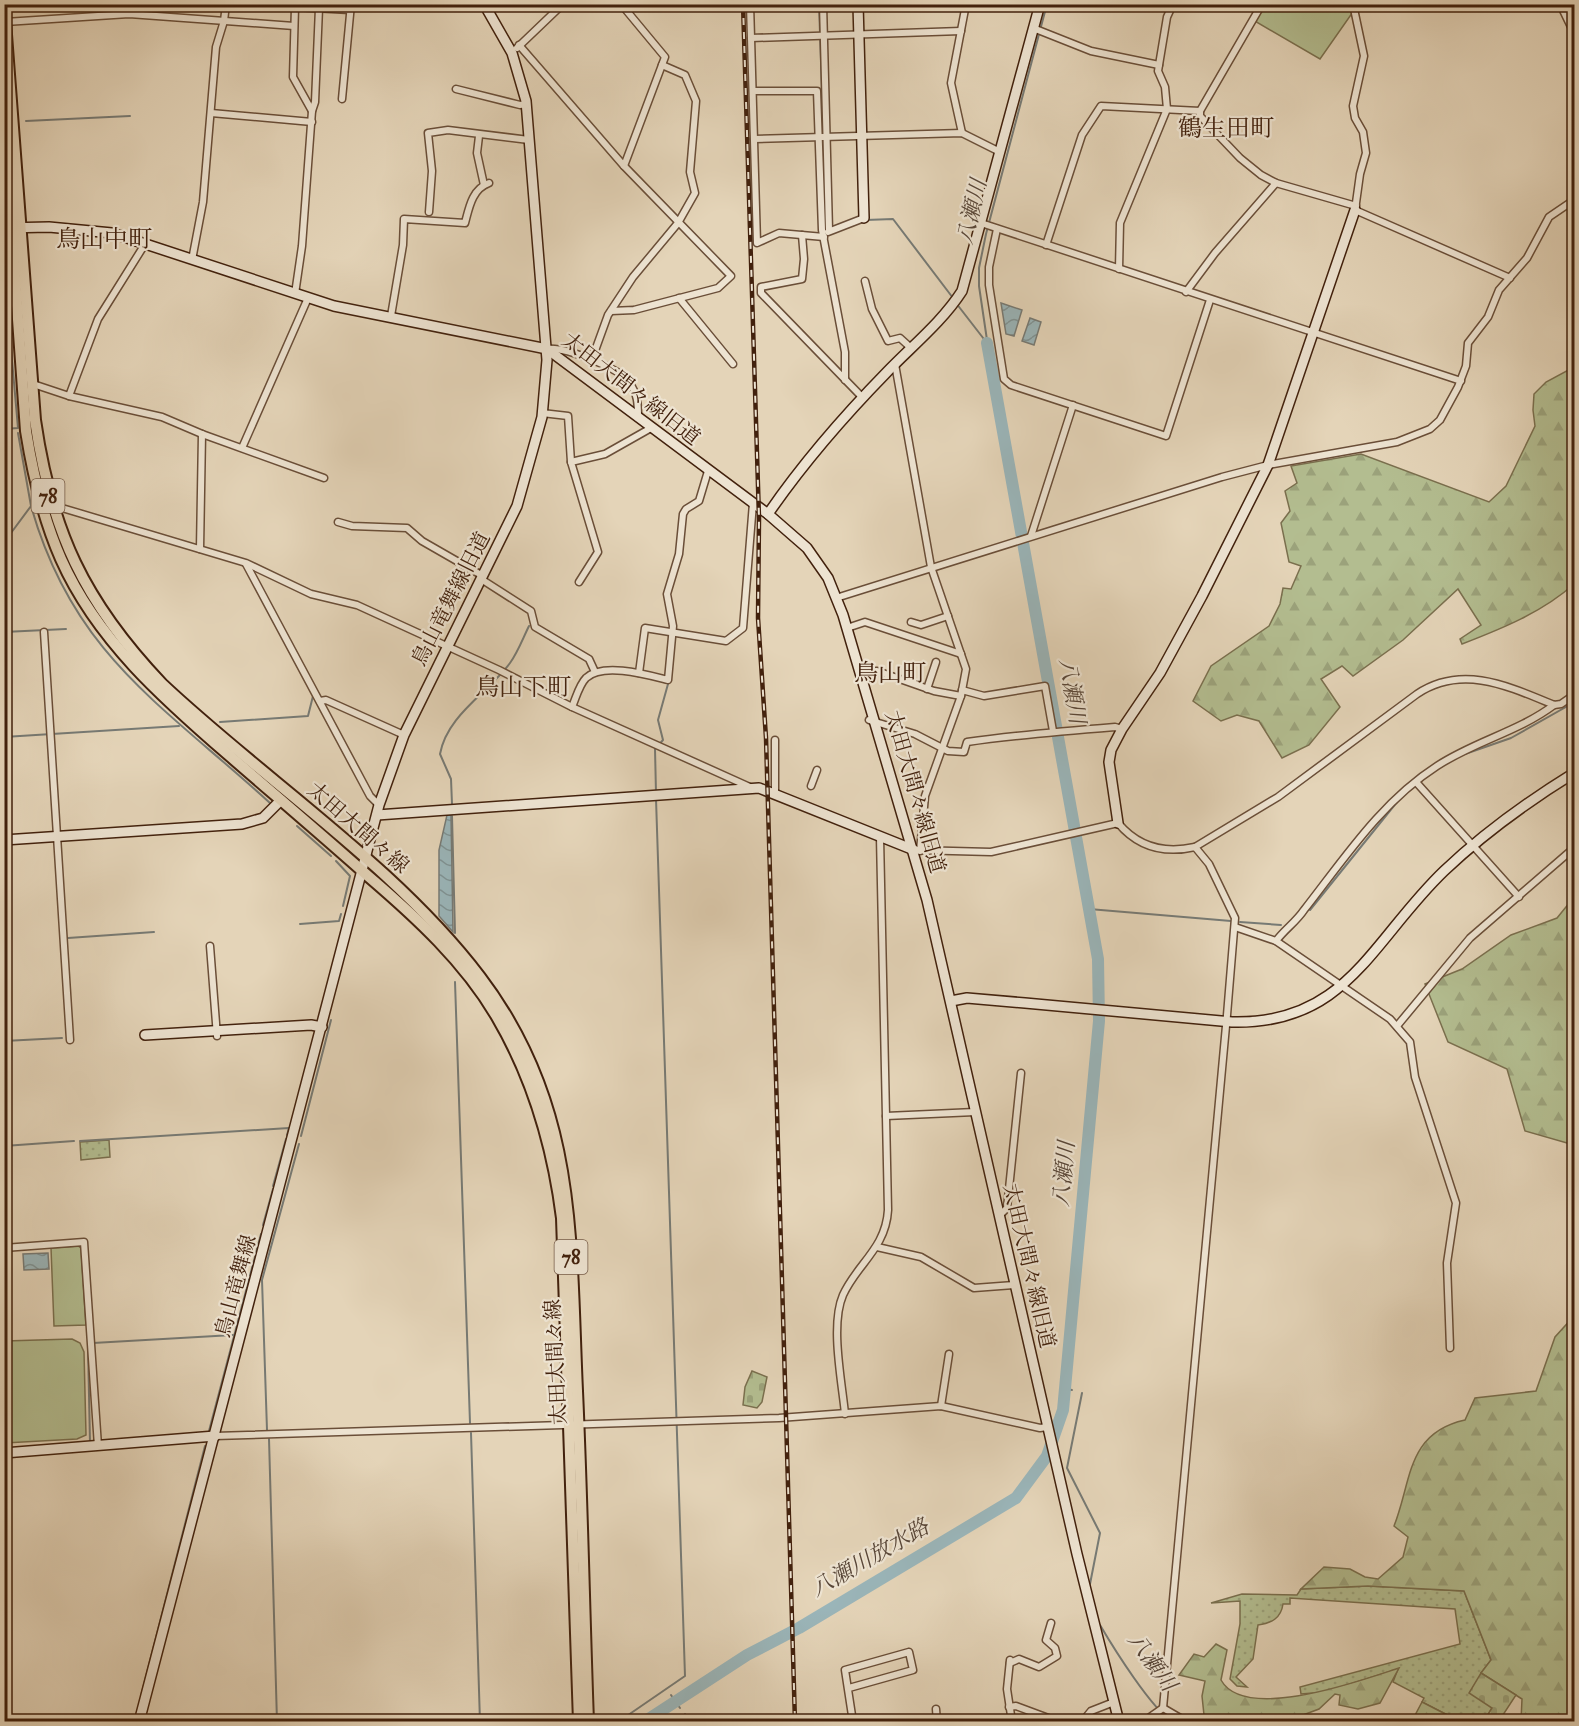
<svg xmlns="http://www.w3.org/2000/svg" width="1579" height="1726" font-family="'IM FELL Double Pica','Noto Serif JP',serif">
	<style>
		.grass { fill: url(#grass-dots); stroke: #7a6f4e; stroke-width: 1.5 }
		.forest { fill: url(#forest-firs); stroke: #7a6f4e; stroke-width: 1.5 }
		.cemetery { fill: url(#cemetery-stones); stroke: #7a6f4e; stroke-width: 1.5 }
		.green { fill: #b3bd90; stroke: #7a6f4e; stroke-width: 1.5 }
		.water { fill: url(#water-waves); stroke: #777a74; stroke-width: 1.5 }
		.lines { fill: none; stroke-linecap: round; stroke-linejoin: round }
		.stream { stroke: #777a74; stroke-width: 2 }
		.river { stroke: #9ab5b9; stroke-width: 12 }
		.street-casing { stroke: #6a4e38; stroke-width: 9 }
		.secondary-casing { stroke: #42210d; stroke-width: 12 }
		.primary-casing { stroke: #42210d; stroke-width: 14 }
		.street { stroke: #ede3d1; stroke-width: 6 }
		.secondary { stroke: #ede3d1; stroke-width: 9 }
		.primary { stroke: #e4d4b8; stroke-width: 10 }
		.rail-casing { stroke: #42210d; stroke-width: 4.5 }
		.rail { stroke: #ede3d1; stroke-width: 2; stroke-dasharray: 7; stroke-linecap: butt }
		.labels { text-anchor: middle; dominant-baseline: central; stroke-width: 4.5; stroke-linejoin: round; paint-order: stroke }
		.shield { fill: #ede3d1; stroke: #755b48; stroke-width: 1.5 }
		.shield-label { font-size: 20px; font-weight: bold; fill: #42210d }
		.street-label { font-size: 21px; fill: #42210d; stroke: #ede3d1 }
		.water-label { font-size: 22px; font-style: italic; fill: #584638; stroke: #ede3d1 }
		.quarter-label { font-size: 24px; fill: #42210d; stroke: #ede3d1 }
	</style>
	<defs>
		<pattern id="grass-dots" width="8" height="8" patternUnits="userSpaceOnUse" patternTransform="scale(1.5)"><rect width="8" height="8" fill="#b3bd90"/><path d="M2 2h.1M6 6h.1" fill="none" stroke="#9ba27b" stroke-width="1.8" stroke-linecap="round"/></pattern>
		<pattern id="forest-firs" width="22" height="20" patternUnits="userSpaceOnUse" patternTransform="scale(1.5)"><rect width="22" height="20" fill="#b3bd90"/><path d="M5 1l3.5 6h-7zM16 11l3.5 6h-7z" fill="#9ba27b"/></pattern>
		<pattern id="cemetery-stones" width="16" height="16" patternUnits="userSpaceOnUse" patternTransform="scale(1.5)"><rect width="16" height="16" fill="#b3bd90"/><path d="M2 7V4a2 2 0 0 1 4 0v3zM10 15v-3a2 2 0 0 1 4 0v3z" fill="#9ba27b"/></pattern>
		<pattern id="water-waves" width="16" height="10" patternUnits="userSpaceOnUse" patternTransform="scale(1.5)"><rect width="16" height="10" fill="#9ab5b9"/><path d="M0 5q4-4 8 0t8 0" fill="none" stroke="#7f9395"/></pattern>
	</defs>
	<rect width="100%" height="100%" fill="#e4d4b8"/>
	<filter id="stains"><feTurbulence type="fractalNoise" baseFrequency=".00333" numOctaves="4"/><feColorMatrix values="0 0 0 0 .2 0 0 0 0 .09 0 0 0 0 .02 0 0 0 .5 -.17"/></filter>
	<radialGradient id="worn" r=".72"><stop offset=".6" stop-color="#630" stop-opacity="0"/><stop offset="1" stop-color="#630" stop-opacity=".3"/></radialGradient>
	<g class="grass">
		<path d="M109 1140 110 1157 81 1160 80 1142Z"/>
		<path d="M1368 1586 1464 1591 1491 1660 1481 1673 1492 1708 1484 1721H1459L1422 1702 1424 1698 1393 1682 1398 1669 1325 1692 1301 1694 1300 1687 1460 1644 1455 1609 1290 1598V1604H1283C1281 1618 1272 1623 1258 1625L1253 1659 1236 1677 1247 1687 1237 1686 1230 1679 1240 1624V1601L1211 1603 1242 1594 1297 1595 1301 1589Z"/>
	</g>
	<g class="forest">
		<path d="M1574 367V584C1543 612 1501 629 1462 644L1460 639 1481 625 1458 589 1403 640 1353 676 1342 666 1321 679 1340 707 1309 745 1282 758 1259 721 1237 715 1221 721 1193 701 1211 666 1269 626 1280 604 1283 588 1291 589 1301 566 1289 562 1281 523 1290 511 1285 491 1297 483 1291 466 1361 454 1489 502 1506 486 1535 426 1533 410 1534 394 1546 382Z"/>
		<path d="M1574 897V1145L1525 1131 1507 1069 1448 1042 1425 984 1462 969 1511 935 1557 918Z"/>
		<path d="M1574 1316V1721H1521L1522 1699 1481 1673 1491 1660 1464 1591 1368 1586 1301 1589 1324 1567 1350 1569 1365 1577 1378 1579 1403 1557 1408 1537 1394 1526C1412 1481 1406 1433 1465 1420L1475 1398 1536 1391 1555 1337Z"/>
		<path d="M1216 1644 1227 1650 1221 1680C1245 1723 1362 1680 1399 1668L1380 1703 1358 1709 1339 1705 1340 1695 1335 1694 1319 1709 1287 1721H1202L1197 1717 1204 1715 1202 1696 1205 1681 1179 1675 1194 1654 1204 1657Z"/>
		<path d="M1422 1702 1459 1721H1412Z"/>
	</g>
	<g class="cemetery">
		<path d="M752 1371 767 1377 762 1402 757 1408 743 1405 745 1387Z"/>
		<path d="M1481 1673 1516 1695 1499 1721H1484L1492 1708 1469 1693Z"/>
	</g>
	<g class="green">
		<path d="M1262 5H1352L1355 9 1320 59 1253 20Z"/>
		<path d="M78 1246 81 1248 86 1325 54 1326 51 1248Z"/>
		<path d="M72 1339 80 1343 84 1352 86 1435 77 1439 5 1443V1341Z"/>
	</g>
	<g class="water">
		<path d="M1001 303 1022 310 1014 336 1006 334Z"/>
		<path d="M1030 318 1041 322 1034 345 1022 341Z"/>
		<path d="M447 815H451L453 932 439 916V850Z"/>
		<path d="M48 1253 49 1269 24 1270 23 1254Z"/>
	</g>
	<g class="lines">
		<g class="stream">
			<path d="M819 4 826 210"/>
			<path d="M26 121 130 116"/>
			<path d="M866 220 893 219 953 298"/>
			<path d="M4 269 18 428 4 429"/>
			<path d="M956 303 987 343"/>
			<path d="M987 340 979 286V268L986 234 1047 4"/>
			<path d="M31 506C73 655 163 705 270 803"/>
			<path d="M4 534 11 533 31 506 18 433"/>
			<path d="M4 632 66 629"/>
			<path d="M220 722 308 716 313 696"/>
			<path d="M4 737 179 726"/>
			<path d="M1465 754 1511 738 1573 703"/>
			<path d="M656 793 655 749 663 740 658 720 668 684"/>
			<path d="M452 804 451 779 440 754C447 715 488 693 510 663 518 652 523 638 529 626"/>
			<path d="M452 816 455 933"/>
			<path d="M297 826 331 856"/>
			<path d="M336 861 350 876 343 906"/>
			<path d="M1089 909 1231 921"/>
			<path d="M1310 910 1397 802"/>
			<path d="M1240 922 1281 925"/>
			<path d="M300 924 339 921 341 914"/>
			<path d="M68 938 154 932"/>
			<path d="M455 982 470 1423"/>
			<path d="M4 1041 62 1038"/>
			<path d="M301 1136 331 1020"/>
			<path d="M80 1141 289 1128 287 1135"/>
			<path d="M4 1146 74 1141"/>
			<path d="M273 1186 286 1139"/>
			<path d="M263 1225 273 1189"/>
			<path d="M93 1343 233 1335"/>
			<path d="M88 1347 90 1443"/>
			<path d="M1067 1389 1072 1390"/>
			<path d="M1082 1393 1067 1468 1100 1533 1090 1584"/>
			<path d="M267 1430 262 1280 299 1144"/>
			<path d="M209 1431 261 1234"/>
			<path d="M471 1433 480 1722"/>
			<path d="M269 1439 277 1722"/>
			<path d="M4 1448H12"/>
			<path d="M1100 1625C1113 1647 1152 1710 1173 1722"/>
			<path d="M671 1695 680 1708"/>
			<path d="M141 1696 205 1446"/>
			<path d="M685 1714V1722"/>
			<path d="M618 1722 685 1676 656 799"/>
		</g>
		<path class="river" d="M644 1722 747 1655 799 1628 1016 1498 1047 1456 1063 1410 1099 1021 1098 959 987 343"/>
		<g class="street-casing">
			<g id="street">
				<path d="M621 4 665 57 624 166"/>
				<path d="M750 4 757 243 779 233 824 237"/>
				<path d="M823 4 829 230"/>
				<path d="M1262 4 1200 111V116L1240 158 1261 175 1276 183 1356 206"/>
				<path d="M1353 4 1364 56 1353 106 1355 118 1363 132 1366 153 1360 174 1355 210 1510 278"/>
				<path d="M1560 4 1574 33"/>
				<path d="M5 22 129 14 294 26"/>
				<path d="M1033 28 1091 51 1159 65"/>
				<path d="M751 38 961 31"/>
				<path d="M519 45 624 166 731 276 718 288 634 310 611 311"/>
				<path d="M517 48 563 4"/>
				<path d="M456 89 520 105 526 104"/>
				<path d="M753 91H817L822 230 845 352V380"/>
				<path d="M342 99 351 4"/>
				<path d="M312 111 293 77 295 7 350 10"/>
				<path d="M211 113 312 122"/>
				<path d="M962 133 951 83 966 4"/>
				<path d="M479 136 477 153 484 185"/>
				<path d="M754 139 962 133 1000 152"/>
				<path d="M429 212 432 171 428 133 448 130 529 140"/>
				<path d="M981 223 1461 381"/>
				<path d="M997 229 989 267V285L1004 379 1011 385 1166 436 1210 300"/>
				<path d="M828 232 864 218"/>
				<path d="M802 235 804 259 802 279 761 287V293L862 397"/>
				<path d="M1046 245 1082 135 1101 106 1200 111"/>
				<path d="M192 260 203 202 216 47 224 21 226 4"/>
				<path d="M1119 269 1120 223 1167 109 1165 87 1158 71 1167 17 1173 4"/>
				<path d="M865 281 872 309 888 341 900 338 911 348"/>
				<path d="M1186 292 1215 253 1276 183"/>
				<path d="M295 294 302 246 312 111 315 102 319 8"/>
				<path d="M679 298 733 364"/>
				<path d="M391 316 403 245 404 219 465 223C469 208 472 189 489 183"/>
				<path d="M547 349C564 346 619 368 629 382 638 395 638 403 638 418"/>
				<path d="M592 359 608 315 633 277 678 223 695 193 690 172 696 101 685 75 662 65"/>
				<path d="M895 364 931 567 966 669 961 696 925 796 920 851"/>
				<path d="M33 384 69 396 162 417 202 434 324 478"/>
				<path d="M69 396 98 319 145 244"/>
				<path d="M542 413 568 416 571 462"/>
				<path d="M242 448 308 298"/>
				<path d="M53 509 62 508 246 563 311 594 357 605 499 670 572 707 752 788"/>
				<path d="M338 522 352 526 407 528 422 541 483 576"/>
				<path d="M1031 536 1073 405"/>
				<path d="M200 549 202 434"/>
				<path d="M246 564 370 796 379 805"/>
				<path d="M481 579 531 611 535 627 589 659 595 672"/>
				<path d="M579 582 598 552 571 462 605 454 651 428"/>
				<path d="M836 598 1222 477 1268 465 1397 442 1430 429 1440 420 1458 387 1466 366 1468 343 1488 317 1499 290 1527 258 1549 217 1574 200"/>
				<path d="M911 622 921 625 948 616"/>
				<path d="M847 628 865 622 961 654"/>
				<path d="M44 632 70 1040"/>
				<path d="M639 673 645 628 726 641 743 628 753 503"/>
				<path d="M861 674 877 671 934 691 961 696"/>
				<path d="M927 689 936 662"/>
				<path d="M962 690 984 696 1045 686 1053 731"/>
				<path d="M320 701 326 700 404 735"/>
				<path d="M572 707C576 698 579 685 586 678 603 662 648 675 668 680L673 626 667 594 679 554 683 514 686 509 699 501 708 471"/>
				<path d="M869 720 915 734 948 751 964 752 967 742C1016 735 1065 731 1115 727L1122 729"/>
				<path d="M775 740V794"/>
				<path d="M1416 782 1519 897"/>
				<path d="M811 786 817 770"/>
				<path d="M1195 847 1278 797 1417 694C1462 664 1508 686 1554 705L1561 704 1574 695"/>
				<path d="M914 850 991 852 1118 823C1138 847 1164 854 1195 847L1209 864 1235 918 1227 1015 1163 1708"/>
				<path d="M1235 927 1276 941 1390 1019 1410 1042 1415 1077 1456 1203 1447 1263 1450 1348"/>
				<path d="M1276 941C1285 929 1296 922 1304 910 1344 859 1381 802 1437 766 1475 741 1518 732 1554 705"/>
				<path d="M210 946 217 1036"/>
				<path d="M1397 1026 1470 938 1574 848"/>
				<path d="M886 1116 975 1112"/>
				<path d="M999 1216 1007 1208 1021 1073"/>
				<path d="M877 1247 921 1257 974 1288 1014 1285"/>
				<path d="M4 1248 84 1242 98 1446"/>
				<path d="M941 1406 949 1354"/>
				<path d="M845 1414C842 1382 830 1325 843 1295 857 1264 886 1248 888 1210L880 837"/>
				<path d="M215 1436 779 1418 941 1406 1040 1428 1047 1427"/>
				<path d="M1010 1660 1007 1689 1012 1722"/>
				<path d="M1010 1663 1019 1659 1039 1667 1057 1656 1055 1648 1046 1640 1051 1623"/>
				<path d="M849 1688 913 1670 909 1652 845 1670 853 1722"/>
				<path d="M1009 1707 1016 1706 1059 1722"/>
				<path d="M1163 1708 1187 1722"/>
				<path d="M936 1709 937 1722"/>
				<path d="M1082 1722 1091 1711 1114 1702"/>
				<path d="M1143 1722 1163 1708"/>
			</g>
		</g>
		<g class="secondary-casing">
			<g id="secondary">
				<path d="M858 4 864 218"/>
				<path d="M4 228 49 227 112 233 334 306 547 349 768 514 807 548 828 578 843 615 927 900 1077 1554 1119 1722"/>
				<path d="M768 514C803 463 844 416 887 372 912 346 942 322 962 291L1040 4"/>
				<path d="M377 815 759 788 914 850"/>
				<path d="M1118 823 1109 762 1111 750 1122 729 1160 673 1202 596 1268 465 1355 210"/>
				<path d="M4 840 242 824 263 818 281 800"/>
				<path d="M951 1001 967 998 1025 1003 1232 1022C1347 1025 1372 940 1444 871 1484 833 1527 802 1574 773"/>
				<path d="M145 1035 311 1025 322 1027"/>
				<path d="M4 1453 215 1436"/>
				<path d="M139 1722 379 805 404 735 517 506 542 417 547 360 526 101 512 53 484 4"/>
			</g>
		</g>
		<g class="primary-casing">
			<g id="primary">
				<path d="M4 8 35 420C51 531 84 602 162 684 264 780 396 866 480 977 578 1106 570 1238 577 1391 582 1501 584 1611 588 1722"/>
				<path d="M4 124 26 431C33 475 43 518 61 559 97 640 164 699 230 756 276 796 322 835 368 876 416 917 465 962 497 1017 534 1080 553 1147 562 1218L579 1722"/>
			</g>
		</g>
		<use href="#street" class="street"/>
		<use href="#secondary" class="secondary"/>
		<use href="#primary" class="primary"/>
		<g class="rail-casing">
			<path id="rail" d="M743 4 759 518 758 618 766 738 795 1722"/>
		</g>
		<use href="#rail" class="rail"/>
	</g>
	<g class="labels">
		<g class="shield">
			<rect x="31.5" y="479" width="33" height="34" rx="4.5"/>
			<rect x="554.5" y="1240" width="33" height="34" rx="4.5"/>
		</g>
		<g class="shield-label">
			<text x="48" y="496">78</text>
			<text x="571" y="1257">78</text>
		</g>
		<g class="street-label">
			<text transform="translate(631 389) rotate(38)">太田大間々線旧道</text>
			<text transform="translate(451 599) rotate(-63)">鳥山竜舞線旧道</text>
			<text transform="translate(915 792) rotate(74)">太田大間々線旧道</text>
			<text transform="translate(358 828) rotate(41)">太田大間々線</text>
			<text transform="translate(1029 1266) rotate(77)">太田大間々線旧道</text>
			<text transform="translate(236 1286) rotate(-75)">鳥山竜舞線</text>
			<text transform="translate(556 1362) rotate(-93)">太田大間々線</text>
		</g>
		<g class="water-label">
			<text transform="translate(972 212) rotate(-77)">八瀬川</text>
			<text transform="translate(1072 691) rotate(80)">八瀬川</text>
			<text transform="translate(1064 1174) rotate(-85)">八瀬川</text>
			<text transform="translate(870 1558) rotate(-30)">八瀬川放水路</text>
			<text transform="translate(1152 1662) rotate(54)">八瀬川</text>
		</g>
		<g class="quarter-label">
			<text x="1226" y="128">鶴生田町</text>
			<text x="104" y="239">鳥山中町</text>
			<text x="890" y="673">鳥山町</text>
			<text x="523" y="687">鳥山下町</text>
		</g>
	</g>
	<rect width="1579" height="1726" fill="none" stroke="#e4d4b8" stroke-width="24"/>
	<rect x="6" y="6" width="1567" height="1714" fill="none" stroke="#42210d" stroke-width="3"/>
	<rect x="12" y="12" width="1555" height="1702" fill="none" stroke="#42210d" stroke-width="1.5"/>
	<rect width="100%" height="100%" filter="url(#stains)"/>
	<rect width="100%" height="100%" fill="url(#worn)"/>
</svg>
